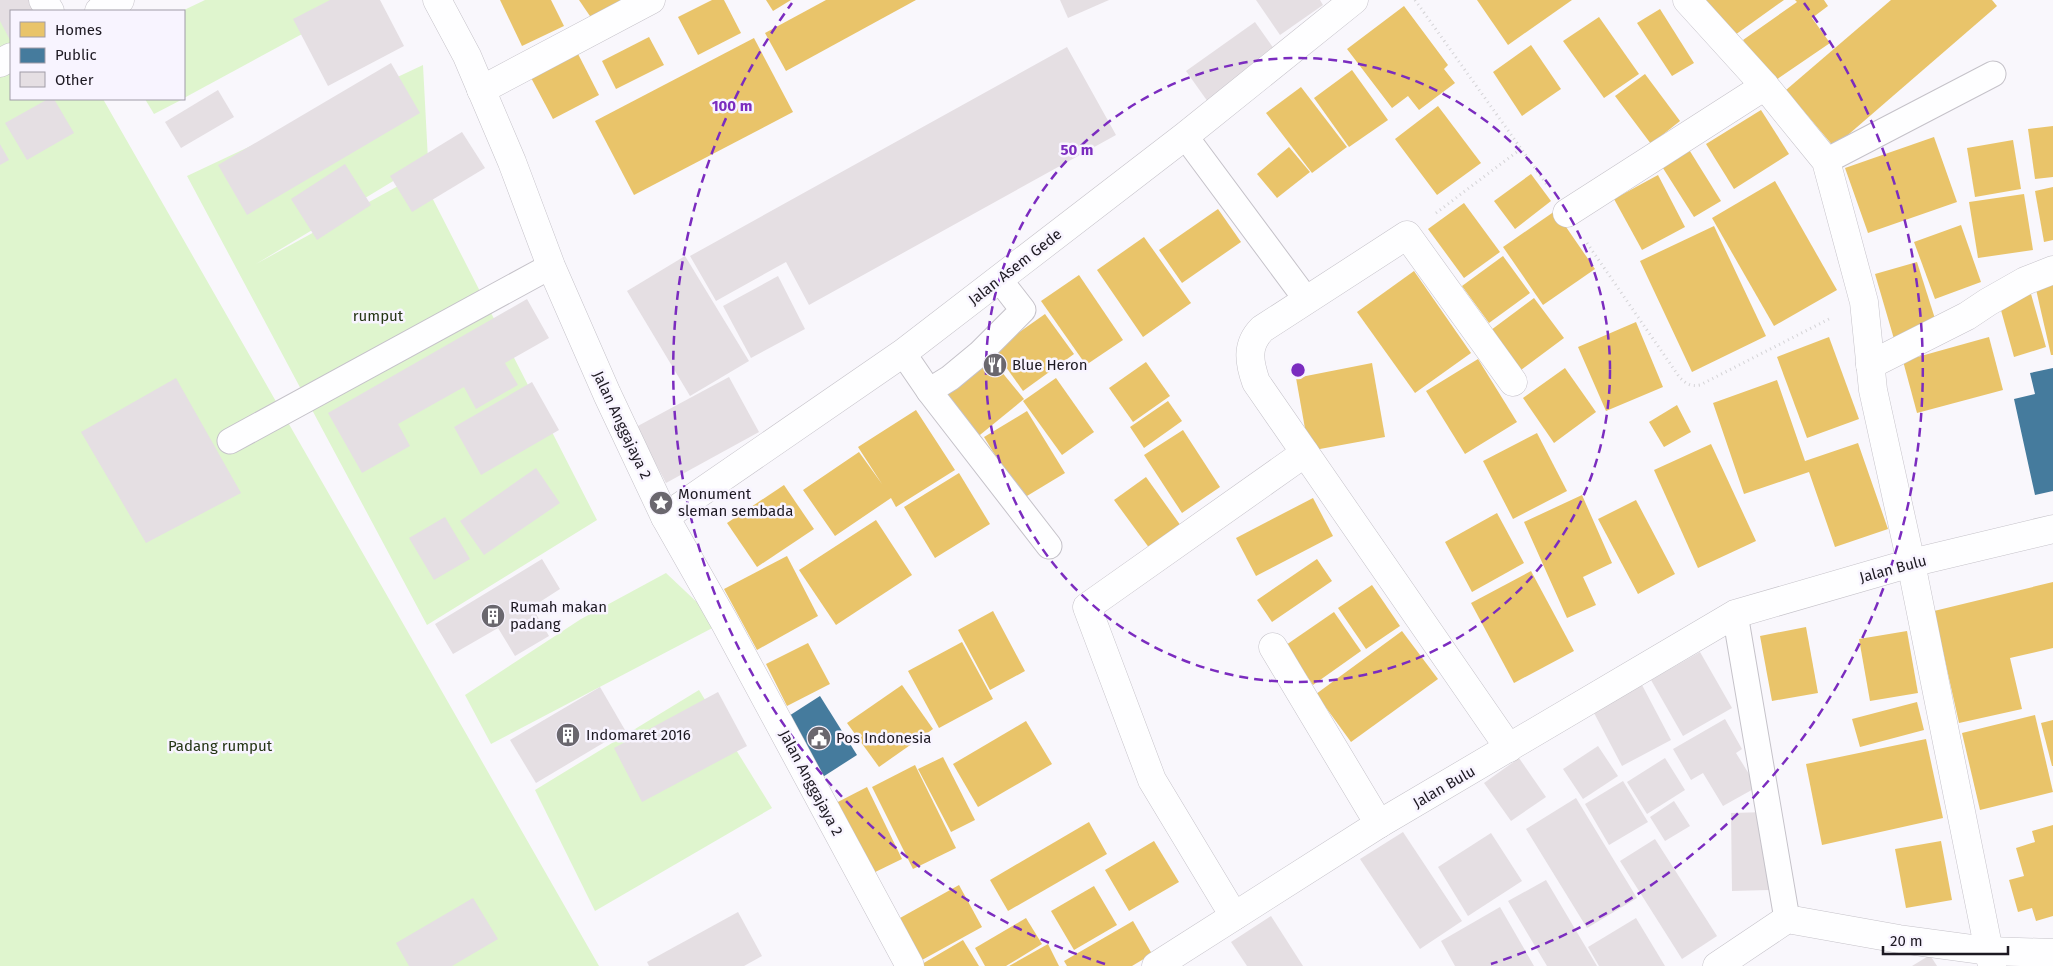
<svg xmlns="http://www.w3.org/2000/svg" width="2053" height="966" font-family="'Fira Sans',sans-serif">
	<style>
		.green { fill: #dff5ce }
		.homes { fill: #e9c46a }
		.public { fill: #457b9d }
		.building { fill: #e5dfe3 }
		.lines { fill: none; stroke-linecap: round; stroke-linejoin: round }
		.lane-casing { stroke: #c5c2c9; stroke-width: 27 }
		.street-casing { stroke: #c5c2c9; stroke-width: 29 }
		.secondary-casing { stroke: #c5c2c9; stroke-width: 29 }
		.path { stroke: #d4d3d6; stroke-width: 3; stroke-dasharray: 1 4; stroke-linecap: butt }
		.lane { stroke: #fefeff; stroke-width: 25 }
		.street { stroke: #fefeff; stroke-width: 28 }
		.secondary { stroke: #fefeff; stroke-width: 28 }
		.ring { fill: none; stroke: #7b2cbf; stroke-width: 2.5; stroke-dasharray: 9 6 }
		.labels { text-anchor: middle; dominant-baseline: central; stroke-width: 5; stroke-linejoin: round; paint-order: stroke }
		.street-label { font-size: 15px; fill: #1d1922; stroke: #f8f4ff }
		.park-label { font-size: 15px; fill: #243514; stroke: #f8f4ff }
		.poi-label { font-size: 15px; fill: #1d1922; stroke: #f8f4ff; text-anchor: start }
		.centre { fill: #7b2cbf; stroke: #f8f4ff; stroke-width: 2.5 }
		.ring-label { font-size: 15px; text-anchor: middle; font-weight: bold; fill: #7b2cbf; stroke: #f8f4ff; stroke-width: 5; stroke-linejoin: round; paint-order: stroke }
	</style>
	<rect width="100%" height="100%" fill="#f9f7fc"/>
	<g class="green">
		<path d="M0 0 53 11H11V99H103L599 966H0Z"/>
		<path d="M205 0H365L184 98 182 11Z"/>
		<path d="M423 65 428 160 256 264 420 174 597 520 427 625 187 176Z"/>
		<path d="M145 99H183L154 114Z"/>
		<path d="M666 573 720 624 491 744 465 695 581 619Z"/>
		<path d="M699 690 772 808 595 911 535 790Z"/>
	</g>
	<g class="homes">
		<path d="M500 0H551L564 26 522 46Z"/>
		<path d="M579 0H627L594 22Z"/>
		<path d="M712 0H724L741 33 698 55 678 17Z"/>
		<path d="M766 0H791L773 11Z"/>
		<path d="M826 0H916L786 71 765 33Z"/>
		<path d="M1477 0H1572L1508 45Z"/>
		<path d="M1696 0H1784L1728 40Z"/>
		<path d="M1795 0H1824L1828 6 1812 18 1830 43 1773 82 1743 40 1797 2Z"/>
		<path d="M1891 0H1992L1997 6 1834 147 1786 90Z"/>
		<path d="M1404 6 1448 65 1444 69 1455 83 1419 110 1408 96 1392 108 1347 49Z"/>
		<path d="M1660 9 1694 63 1672 76 1637 23Z"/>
		<path d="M1599 17 1639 74 1604 98 1563 41Z"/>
		<path d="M649 37 664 65 616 89 602 61Z"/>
		<path d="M754 38 793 112 634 195 595 121Z"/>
		<path d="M1531 45 1561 89 1522 116 1493 72Z"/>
		<path d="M576 50 599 95 553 119 529 74Z"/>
		<path d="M1352 70 1388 120 1349 147 1314 98Z"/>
		<path d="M1645 74 1680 121 1651 144 1615 96Z"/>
		<path d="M1301 87 1347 147 1312 173 1266 113Z"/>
		<path d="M1438 106 1481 163 1437 195 1395 139Z"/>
		<path d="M1761 110 1789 154 1734 189 1706 144Z"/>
		<path d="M2053 126V177L2035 179 2028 129Z"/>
		<path d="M1934 137 1957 202 1868 233 1845 168Z"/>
		<path d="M2013 140 2021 189 1975 197 1967 148Z"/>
		<path d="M1289 147 1310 172 1277 198 1257 174Z"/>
		<path d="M1688 148 1721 201 1694 217 1661 165Z"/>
		<path d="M1531 174 1551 201 1515 229 1494 201Z"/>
		<path d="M1658 175 1685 227 1642 250 1614 199Z"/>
		<path d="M1775 181 1837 290 1774 326 1712 218Z"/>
		<path d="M2053 187V240L2044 242 2035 191Z"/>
		<path d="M2024 194 2033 250 1978 258 1969 202Z"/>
		<path d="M1464 203 1500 252 1464 278 1428 229Z"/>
		<path d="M1218 209 1241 242 1182 283 1159 250Z"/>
		<path d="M1555 211 1595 269 1543 305 1503 247Z"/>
		<path d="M1961 225 1981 282 1935 299 1914 242Z"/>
		<path d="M1714 226 1766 336 1692 372 1640 261Z"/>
		<path d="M1144 237 1191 303 1143 337 1097 270Z"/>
		<path d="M1503 256 1530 293 1489 323 1462 286Z"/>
		<path d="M1917 262 1937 325 1894 339 1875 274Z"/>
		<path d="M1414 271 1471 353 1415 393 1357 312Z"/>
		<path d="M1079 275 1123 340 1086 365 1041 301Z"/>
		<path d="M2053 281V355H2051L2035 285Z"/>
		<path d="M2031 294 2046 347 2014 357 1999 303Z"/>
		<path d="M1534 298 1564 338 1517 373 1487 333Z"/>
		<path d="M1045 314 1074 354 1023 391 994 350Z"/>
		<path d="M1636 322 1663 387 1606 411 1578 347Z"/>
		<path d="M1829 337 1859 419 1807 438 1777 357Z"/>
		<path d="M1989 337 2003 390 1917 413 1903 361Z"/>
		<path d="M987 354 1024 399 975 439 939 396Z"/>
		<path d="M1478 359 1517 422 1465 454 1426 391Z"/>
		<path d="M1146 362 1170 396 1133 422 1109 388Z"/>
		<path d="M1372 363 1385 437 1309 451 1296 378Z"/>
		<path d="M1565 368 1596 412 1554 443 1523 398Z"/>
		<path d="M1056 378 1094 432 1062 455 1023 401Z"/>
		<path d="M1777 380 1805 461 1858 443 1888 529 1835 547 1809 472 1744 494 1713 403Z"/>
		<path d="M1168 401 1182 421 1144 448 1130 427Z"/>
		<path d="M1677 405 1691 432 1664 447 1649 422Z"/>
		<path d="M916 410 955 470 896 507 891 498 835 536 803 490 859 452 882 484 858 447Z"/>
		<path d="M1027 411 1065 473 1022 499 984 437Z"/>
		<path d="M1183 430 1220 487 1182 513 1144 455Z"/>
		<path d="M1537 433 1567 491 1513 519 1483 461Z"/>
		<path d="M1711 444 1756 541 1698 568 1654 470Z"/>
		<path d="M959 473 990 524 935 558 904 507Z"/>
		<path d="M1146 477 1181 526 1150 549 1114 500Z"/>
		<path d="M784 485 814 529 757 567 727 523Z"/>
		<path d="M1582 495 1612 563 1583 577 1596 605 1567 618 1524 522Z"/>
		<path d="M1313 498 1333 536 1256 576 1236 538Z"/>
		<path d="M1636 500 1675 574 1638 594 1598 519Z"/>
		<path d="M1497 513 1524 563 1472 592 1445 542Z"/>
		<path d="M876 520 912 575 836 625 799 570Z"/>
		<path d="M787 556 818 616 757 650 724 589Z"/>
		<path d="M1317 559 1332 581 1272 622 1257 600Z"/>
		<path d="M1531 571 1574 651 1514 683 1471 603Z"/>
		<path d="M2053 582V648L2010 658 2022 709 1959 723 1934 611Z"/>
		<path d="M1372 585 1400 626 1366 649 1338 608Z"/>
		<path d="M993 611 1025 671 990 690 958 630Z"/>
		<path d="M1334 612 1361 651 1313 685 1286 645Z"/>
		<path d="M1806 627 1818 693 1772 701 1760 636Z"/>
		<path d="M1402 631 1438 679 1351 742 1316 694Z"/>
		<path d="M1907 631 1918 693 1870 701 1859 639Z"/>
		<path d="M962 642 993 699 939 728 908 671Z"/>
		<path d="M808 643 830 684 787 706 766 664Z"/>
		<path d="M902 685 933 729 879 767 847 723Z"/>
		<path d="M1917 702 1924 730 1860 747 1852 719Z"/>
		<path d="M2035 715 2053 792 1980 810 1962 733Z"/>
		<path d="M2053 720V766H2052L2041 723Z"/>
		<path d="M1026 721 1052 764 978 807 953 764Z"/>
		<path d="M1926 739 1943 818 1822 845 1806 764Z"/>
		<path d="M943 757 975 820 951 832 918 769Z"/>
		<path d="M915 765 956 848 913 869 872 787Z"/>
		<path d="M867 787 902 859 867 876 832 805Z"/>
		<path d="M1089 822 1107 854 1008 911 990 880Z"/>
		<path d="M2053 825V916L2036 921 2032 908 2018 912 2009 880 2024 876 2016 848 2035 842 2032 831Z"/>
		<path d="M1154 841 1179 882 1129 911 1105 870Z"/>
		<path d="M1941 841 1952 900 1906 908 1895 849Z"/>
		<path d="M959 885 982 927 922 960 900 918Z"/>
		<path d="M1094 886 1117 925 1074 950 1051 911Z"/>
		<path d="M1026 918 1042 944 1006 966H985L975 948Z"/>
		<path d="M1133 921 1152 954 1132 966H1067L1064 961Z"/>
		<path d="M963 940 979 966H923L922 964Z"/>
		<path d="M1048 944 1059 966H1009Z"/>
	</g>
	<g class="public">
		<path d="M2053 368V491L2035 495 2014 399 2035 394 2030 373Z"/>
		<path d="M820 696 857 755 818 780 781 721Z"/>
	</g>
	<g class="building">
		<path d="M0 0H32L38 11H11V39L10 40 0 21Z"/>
		<path d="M330 0H380L404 46 328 86 293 19Z"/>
		<path d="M1060 0H1109L1068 18Z"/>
		<path d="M1256 0H1320L1323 5 1280 35Z"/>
		<path d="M1255 22 1277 53 1208 102 1186 71Z"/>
		<path d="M1067 47 1116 135 809 305 786 262 716 301 690 256Z"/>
		<path d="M391 63 420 113 247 215 218 165Z"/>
		<path d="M218 90 234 117 181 148 165 122Z"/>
		<path d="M48 99H54L74 133 27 160 5 123Z"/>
		<path d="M462 132 485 168 412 212 390 176Z"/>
		<path d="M0 144 9 160 0 165Z"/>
		<path d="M345 164 371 205 317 240 291 199Z"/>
		<path d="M685 256 749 361 690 396 627 291Z"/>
		<path d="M778 276 805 329 751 358 723 306Z"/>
		<path d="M527 299 549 338 505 363 518 385 476 409 464 387 398 424 410 446 362 473 328 413Z"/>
		<path d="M729 377 759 432 666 483 636 427Z"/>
		<path d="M176 378 241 493 146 543 81 432Z"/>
		<path d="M532 382 559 430 481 475 454 427Z"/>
		<path d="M536 468 560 503 484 555 460 521Z"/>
		<path d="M445 517 470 559 434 580 409 538Z"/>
		<path d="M542 559 560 589 532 607 549 636 515 656 498 628 453 654 435 624Z"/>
		<path d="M1700 652 1732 708 1683 736 1651 680Z"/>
		<path d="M1642 685 1671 740 1622 766 1593 711Z"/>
		<path d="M600 687 625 730 536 783 510 740Z"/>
		<path d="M718 692 747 746 642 802 614 748Z"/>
		<path d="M1725 719 1742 749 1736 753 1757 787 1723 806 1703 773 1691 780 1673 749Z"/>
		<path d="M1598 746 1618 776 1583 799 1563 769Z"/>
		<path d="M1519 758 1546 797 1511 821 1484 783Z"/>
		<path d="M1665 758 1685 790 1647 814 1627 782Z"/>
		<path d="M1623 781 1648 822 1609 845 1585 804Z"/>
		<path d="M1576 798 1637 898 1587 928 1526 829Z"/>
		<path d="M1674 801 1690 826 1665 841 1650 817Z"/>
		<path d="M1767 812 1769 890 1732 891 1731 813Z"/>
		<path d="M1403 832 1462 921 1420 949 1360 859Z"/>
		<path d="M1491 833 1522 881 1468 916 1438 867Z"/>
		<path d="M1655 839 1717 936 1682 959 1620 861Z"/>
		<path d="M1546 880 1597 966H1547L1508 901Z"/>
		<path d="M473 898 498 939 452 966H409L396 943Z"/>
		<path d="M1500 907 1534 966H1455L1441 941Z"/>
		<path d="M738 912 762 956 744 966H649L647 962Z"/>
		<path d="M1271 916 1303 966H1247L1231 942Z"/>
		<path d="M1636 918 1665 966H1599L1588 947Z"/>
		<path d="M1930 955 1937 966H1912Z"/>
	</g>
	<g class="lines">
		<g class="lane-casing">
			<g id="lane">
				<path d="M1185 136 1306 299"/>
				<path d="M1826 161 1993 74"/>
				<path d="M903 353 929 391 1049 546"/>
				<path d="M929 391 950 378 979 354 1023 310 999 279"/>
				<path d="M230 441 551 266"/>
				<path d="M1735 614 1787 919"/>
			</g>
		</g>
		<g class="street-casing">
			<g id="street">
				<path d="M43 0 50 11"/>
				<path d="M1687 0 1765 86 1826 161 1864 302 1873 390 1911 563 1992 966"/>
				<path d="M99 11 120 0"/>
				<path d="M0 63 11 57"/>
				<path d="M481 90 651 0"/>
				<path d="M1567 213 1765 86"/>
				<path d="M1870 365 1967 316 1988 302 2025 281 2053 270"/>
				<path d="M1273 647 1379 824"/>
				<path d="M1509 748 1256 382C1249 362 1246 345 1262 329L1407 235 1513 382"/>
				<path d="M1234 916 1152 780 1087 607 1305 453"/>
				<path d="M1156 966 1379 824 1735 614 1911 563 2053 529"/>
				<path d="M1717 966 1787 919 1899 939 1988 951 2053 953"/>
			</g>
		</g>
		<g class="secondary-casing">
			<g id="secondary">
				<path d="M437 0 467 56 512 162 551 266 607 394 665 517 724 621 910 966"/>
				<path d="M665 517 903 353 1185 136 1354 0"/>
			</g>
		</g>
		<g class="path">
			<path d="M1415 0 1547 185"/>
			<path d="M1436 213 1522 148"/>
			<path d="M1587 243 1680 378C1687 384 1691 387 1700 385L1829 319"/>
		</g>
		<use href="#lane" class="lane"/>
		<use href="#street" class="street"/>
		<use href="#secondary" class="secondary"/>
	</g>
	<g class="ring">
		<circle cx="1298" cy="370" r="312"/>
		<path d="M1105 964A625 625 0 0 1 792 3M1804 3A625 625 0 0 1 1491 964"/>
	</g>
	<defs>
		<g id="restaurant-disc" transform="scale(1.25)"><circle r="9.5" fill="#6a676e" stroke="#f8f4ff"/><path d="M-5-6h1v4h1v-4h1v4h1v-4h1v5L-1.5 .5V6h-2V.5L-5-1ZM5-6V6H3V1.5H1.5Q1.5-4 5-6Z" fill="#fff"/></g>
		<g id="sight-disc" transform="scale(1.25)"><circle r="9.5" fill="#6a676e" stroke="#f8f4ff"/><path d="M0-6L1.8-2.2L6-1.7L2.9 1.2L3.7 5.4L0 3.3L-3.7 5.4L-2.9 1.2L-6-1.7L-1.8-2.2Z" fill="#fff"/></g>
		<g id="building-disc" transform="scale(1.25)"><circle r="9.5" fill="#6a676e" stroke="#f8f4ff"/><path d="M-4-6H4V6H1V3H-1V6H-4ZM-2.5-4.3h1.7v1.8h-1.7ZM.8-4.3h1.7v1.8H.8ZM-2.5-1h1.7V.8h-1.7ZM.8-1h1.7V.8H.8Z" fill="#fff"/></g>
		<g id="civic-disc" transform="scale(1.25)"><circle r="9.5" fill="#6a676e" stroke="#f8f4ff"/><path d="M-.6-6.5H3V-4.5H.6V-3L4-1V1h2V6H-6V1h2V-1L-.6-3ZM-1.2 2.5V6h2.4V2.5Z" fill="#fff"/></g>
	</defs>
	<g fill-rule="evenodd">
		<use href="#restaurant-disc" x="995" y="365"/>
		<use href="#sight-disc" x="661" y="503"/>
		<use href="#building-disc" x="493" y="616"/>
		<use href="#building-disc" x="568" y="735"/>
		<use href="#civic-disc" x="819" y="738"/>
	</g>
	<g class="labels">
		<g class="street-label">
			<text transform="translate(1015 267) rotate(-38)">Jalan Asem Gede</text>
			<text transform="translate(622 425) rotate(65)">Jalan Anggajaya 2</text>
			<text transform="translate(1893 569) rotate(-15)">Jalan Bulu</text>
			<text transform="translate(811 783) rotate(62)">Jalan Anggajaya 2</text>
			<text transform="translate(1444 787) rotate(-30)">Jalan Bulu</text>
		</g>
		<g class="park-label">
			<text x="378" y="316">rumput</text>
			<text x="220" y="746">Padang rumput</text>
		</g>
		<g class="poi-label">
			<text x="1012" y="365">Blue Heron</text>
			<text x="678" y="494">Monument<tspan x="678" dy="17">sleman sembada</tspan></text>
			<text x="510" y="607">Rumah makan<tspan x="510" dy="17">padang</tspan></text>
			<text x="586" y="735">Indomaret 2016</text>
			<text x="836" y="738">Pos Indonesia</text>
		</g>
	</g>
	<circle cx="1298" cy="370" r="8" class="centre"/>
	<g class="ring-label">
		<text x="732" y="111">100 m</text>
		<text x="1077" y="155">50 m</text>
	</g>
	<rect x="10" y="10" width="175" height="90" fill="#f8f4ff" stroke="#a09ca7"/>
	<rect x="20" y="22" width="25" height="15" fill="#e9c46a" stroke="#a09ca7"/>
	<text x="55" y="35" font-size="15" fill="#1d1922">Homes</text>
	<rect x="20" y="48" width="25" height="15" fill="#457b9d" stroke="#a09ca7"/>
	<text x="55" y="60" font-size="15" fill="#1d1922">Public</text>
	<rect x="20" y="72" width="25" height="15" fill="#e5dfe3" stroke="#a09ca7"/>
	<text x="55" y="85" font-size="15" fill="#1d1922">Other</text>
	<path d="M1883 946v8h125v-8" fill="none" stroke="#1d1922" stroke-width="2.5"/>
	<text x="1890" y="946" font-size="15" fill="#1d1922" stroke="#f8f4ff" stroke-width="4" paint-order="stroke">20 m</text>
</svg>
